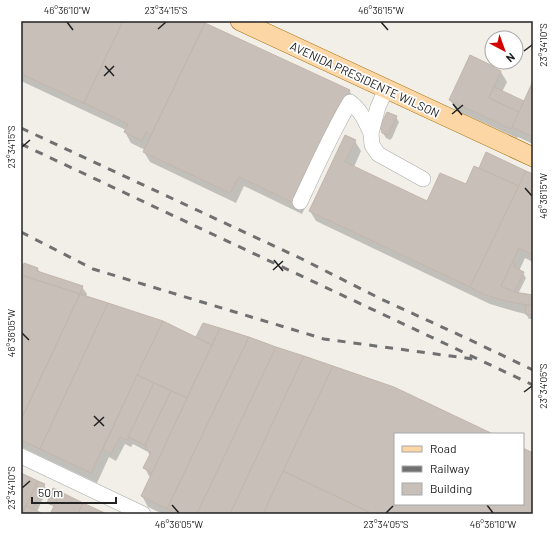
<svg xmlns="http://www.w3.org/2000/svg" width="554" height="535" font-family="Barlow,sans-serif">
	<style>
		.shadow { fill: #0003 }
		.building { fill: #c7bfb8; stroke: #c4b6ab }
		.lines { fill: none; stroke-linecap: round; stroke-linejoin: round }
		.minor-casing { stroke: #a9a9a9; stroke-width: 16 }
		.major-casing { stroke: #a06b00; stroke-width: 20 }
		.minor { stroke: #fff; stroke-width: 15 }
		.major { stroke: #fcd6a4; stroke-width: 19 }
		.rail { stroke: #707070; stroke-width: 3; stroke-dasharray: 8 8; stroke-linecap: butt }
		.ticks { fill: none; stroke: #222; stroke-width: 1.5 }
		.labels { text-anchor: middle; dominant-baseline: central; stroke-width: 3.5; stroke-linejoin: round; paint-order: stroke }
		.street-label { font-size: 12px; fill: #222; stroke: #fff }
		.neatline { fill: none; stroke: #222; stroke-width: 1.5 }
		.ticks-label { font-size: 10px; text-anchor: middle; fill: #222 }
	</style>
	<rect width="100%" height="100%" fill="#f2efe9"/>
	<g class="shadow">
		<path d="M21 21H199L349 90 355 101 302 214 244 186 236 203 150 162 144 152 145 150 131 143 125 132 126 130 21 81Z"/>
		<path d="M501 72 507 82 502 92 524 103 533 83V144L518 137 517 138 456 110 450 100Z"/>
		<path d="M396 117 399 122 392 138 390 140 386 138 383 133Z"/>
		<path d="M355 141 361 151 354 167 428 203 466 186 481 170 480 168 533 175V262L525 258 519 271 523 273 526 278 518 294 533 296V319H529L526 314 517 312 490 304 316 221 310 211Z"/>
		<path d="M21 266 38 269 40 273 82 287 87 294 86 297 196 338 203 324 220 329 491 434H395V504H523V449L533 454V514H163L148 507 142 496 151 477 149 476 145 468 150 456 148 452 133 444 131 447 125 444 116 461 109 457 97 483 21 447Z"/>
		<path d="M21 474 44 485 47 490 44 498H43L37 512 41 514H21Z"/>
	</g>
	<g class="building">
		<path d="M21 21H123L84 103 21 74Z"/>
		<path d="M123 21H201L205 23 151 135 146 132 142 141 124 132 128 124 84 103Z"/>
		<path d="M205 23 350 90 296 204 239 177 230 193 143 152Z"/>
		<path d="M470 55 495 67V68L501 71 489 98 519 112 511 129 449 100Z"/>
		<path d="M533 81V137L512 127Z"/>
		<path d="M494 87 524 101 519 112 489 98Z"/>
		<path d="M387 112 397 116 389 133 387 135 382 133 380 126Z"/>
		<path d="M345 135 356 140 345 162 427 201 440 173 466 184 474 166 519 186 470 287 309 211Z"/>
		<path d="M486 152 526 171 519 186 479 168Z"/>
		<path d="M526 171 533 174V255L519 248 501 286 514 292 533 295V306L510 302 495 298 483 294 470 287Z"/>
		<path d="M24 263 38 268 37 271 83 286 80 294 21 275V265L23 266Z"/>
		<path d="M512 263 516 264 514 267 524 272 514 292 501 286Z"/>
		<path d="M21 275 80 294 21 420Z"/>
		<path d="M80 294 108 303 40 449 21 440V420Z"/>
		<path d="M108 303 163 321 91 473 40 449Z"/>
		<path d="M526 305 533 306V315L525 314Z"/>
		<path d="M163 321 212 345 187 398 137 375Z"/>
		<path d="M203 323 220 328 212 345 196 337Z"/>
		<path d="M220 328 249 337 167 509 141 496Z"/>
		<path d="M249 337 276 347 197 514H178L167 509Z"/>
		<path d="M276 347 304 356 230 514H197Z"/>
		<path d="M304 356 333 366 263 514H230Z"/>
		<path d="M333 366 394 387 493 434H395V504H523V448L533 453V514H373L283 471Z"/>
		<path d="M137 375 154 383 127 440 120 437 111 454 103 449Z"/>
		<path d="M154 383 171 391 145 445 128 437Z"/>
		<path d="M171 391 187 398 152 473 143 468 151 452 145 449 147 446 145 445Z"/>
		<path d="M283 471 373 514H263Z"/>
		<path d="M21 473 38 481 22 514H21Z"/>
		<path d="M38 481 45 484 42 489H43L41 494 40 493 33 509 26 506Z"/>
		<path d="M53 488 61 492 54 506 47 503Z"/>
		<path d="M61 492 83 503 78 514H50Z"/>
		<path d="M83 503 107 514H78Z"/>
		<path d="M26 506 33 509 43 514H22Z"/>
	</g>
	<g class="lines">
		<g class="minor-casing">
			<g id="minor">
				<path d="M386 89 378 107 371 133 372 145 378 154 423 179"/>
				<path d="M300 202C316 168 331 134 350 102 361 110 365 121 371 133"/>
				<path d="M21 456 143 514"/>
			</g>
		</g>
		<g class="major-casing">
			<path id="major" d="M240 21 533 157"/>
		</g>
		<use href="#minor" class="minor"/>
		<use href="#major" class="major"/>
		<g class="rail">
			<path d="M21 128 302 259 381 299 466 338 533 370"/>
			<path d="M21 144 533 385"/>
			<path d="M21 232 93 269 324 339 473 359"/>
		</g>
	</g>
	<path class="ticks" d="M67 22 73 30M381 22 388 30M158 29 166 22M524 51 532 45M105 66 114 76M104 76 114 66M453 104 462 115M452 114 463 105M22 147 30 140M525 188 532 196M274 260 283 271M273 270 283 261M22 333 29 340M524 392 532 386M94 416 104 426M94 426 104 417M22 488 30 481M172 505 179 513M487 505 493 513M386 513 393 506"/>
	<g class="labels">
		<g class="street-label">
			<text transform="translate(365 79) rotate(25)">AVENIDA PRESIDENTE WILSON</text>
		</g>
	</g>
	<rect width="554" height="535" fill="none" stroke="#ffffff" stroke-width="44"/>
	<rect x="394" y="433" width="130" height="72" fill="#ffffff" stroke="#a7a7a7"/>
	<rect x="402" y="446" width="20" height="6" fill="#fcd6a4" stroke="#a7a7a7"/>
	<text x="430" y="453" font-size="12" fill="#222222">Road</text>
	<rect x="402" y="466" width="20" height="6" fill="#707070" stroke="#a7a7a7"/>
	<text x="430" y="473" font-size="12" fill="#222222">Railway</text>
	<rect x="402" y="483" width="20" height="12" fill="#c7bfb8" stroke="#a7a7a7"/>
	<text x="430" y="493" font-size="12" fill="#222222">Building</text>
	<g transform="translate(504 50) rotate(139)"><circle r="19" fill="#ffffff" stroke="#a7a7a7"/>
	<path d="M0-3L7 15L0 10L-7 15Z" fill="#d40000"/>
	<text y="-6" font-size="11" font-weight="bold" text-anchor="middle" fill="#222222">N</text>
	</g>
	<path d="M32 497v6h84v-6" fill="none" stroke="#222222" stroke-width="2"/>
	<text x="38" y="497" font-size="12" fill="#222222" stroke="#ffffff" stroke-width="3" paint-order="stroke">50 m</text>
	<rect x="22" y="22" width="510" height="491" class="neatline"/>
	<g class="ticks-label">
		<text x="67" y="14">46°36'10"W</text>
		<text x="166" y="14">23°34'15"S</text>
		<text x="381" y="14">46°36'15"W</text>
		<text transform="translate(543 45) rotate(-90)" y="4">23°34'10"S</text>
		<text transform="translate(11 147) rotate(-90)" y="4">23°34'15"S</text>
		<text transform="translate(543 196) rotate(-90)" y="4">46°36'15"W</text>
		<text transform="translate(11 333) rotate(-90)" y="4">46°36'05"W</text>
		<text transform="translate(543 386) rotate(-90)" y="4">23°34'05"S</text>
		<text transform="translate(11 488) rotate(-90)" y="4">23°34'10"S</text>
		<text x="179" y="528">46°36'05"W</text>
		<text x="386" y="528">23°34'05"S</text>
		<text x="493" y="528">46°36'10"W</text>
	</g>
</svg>
